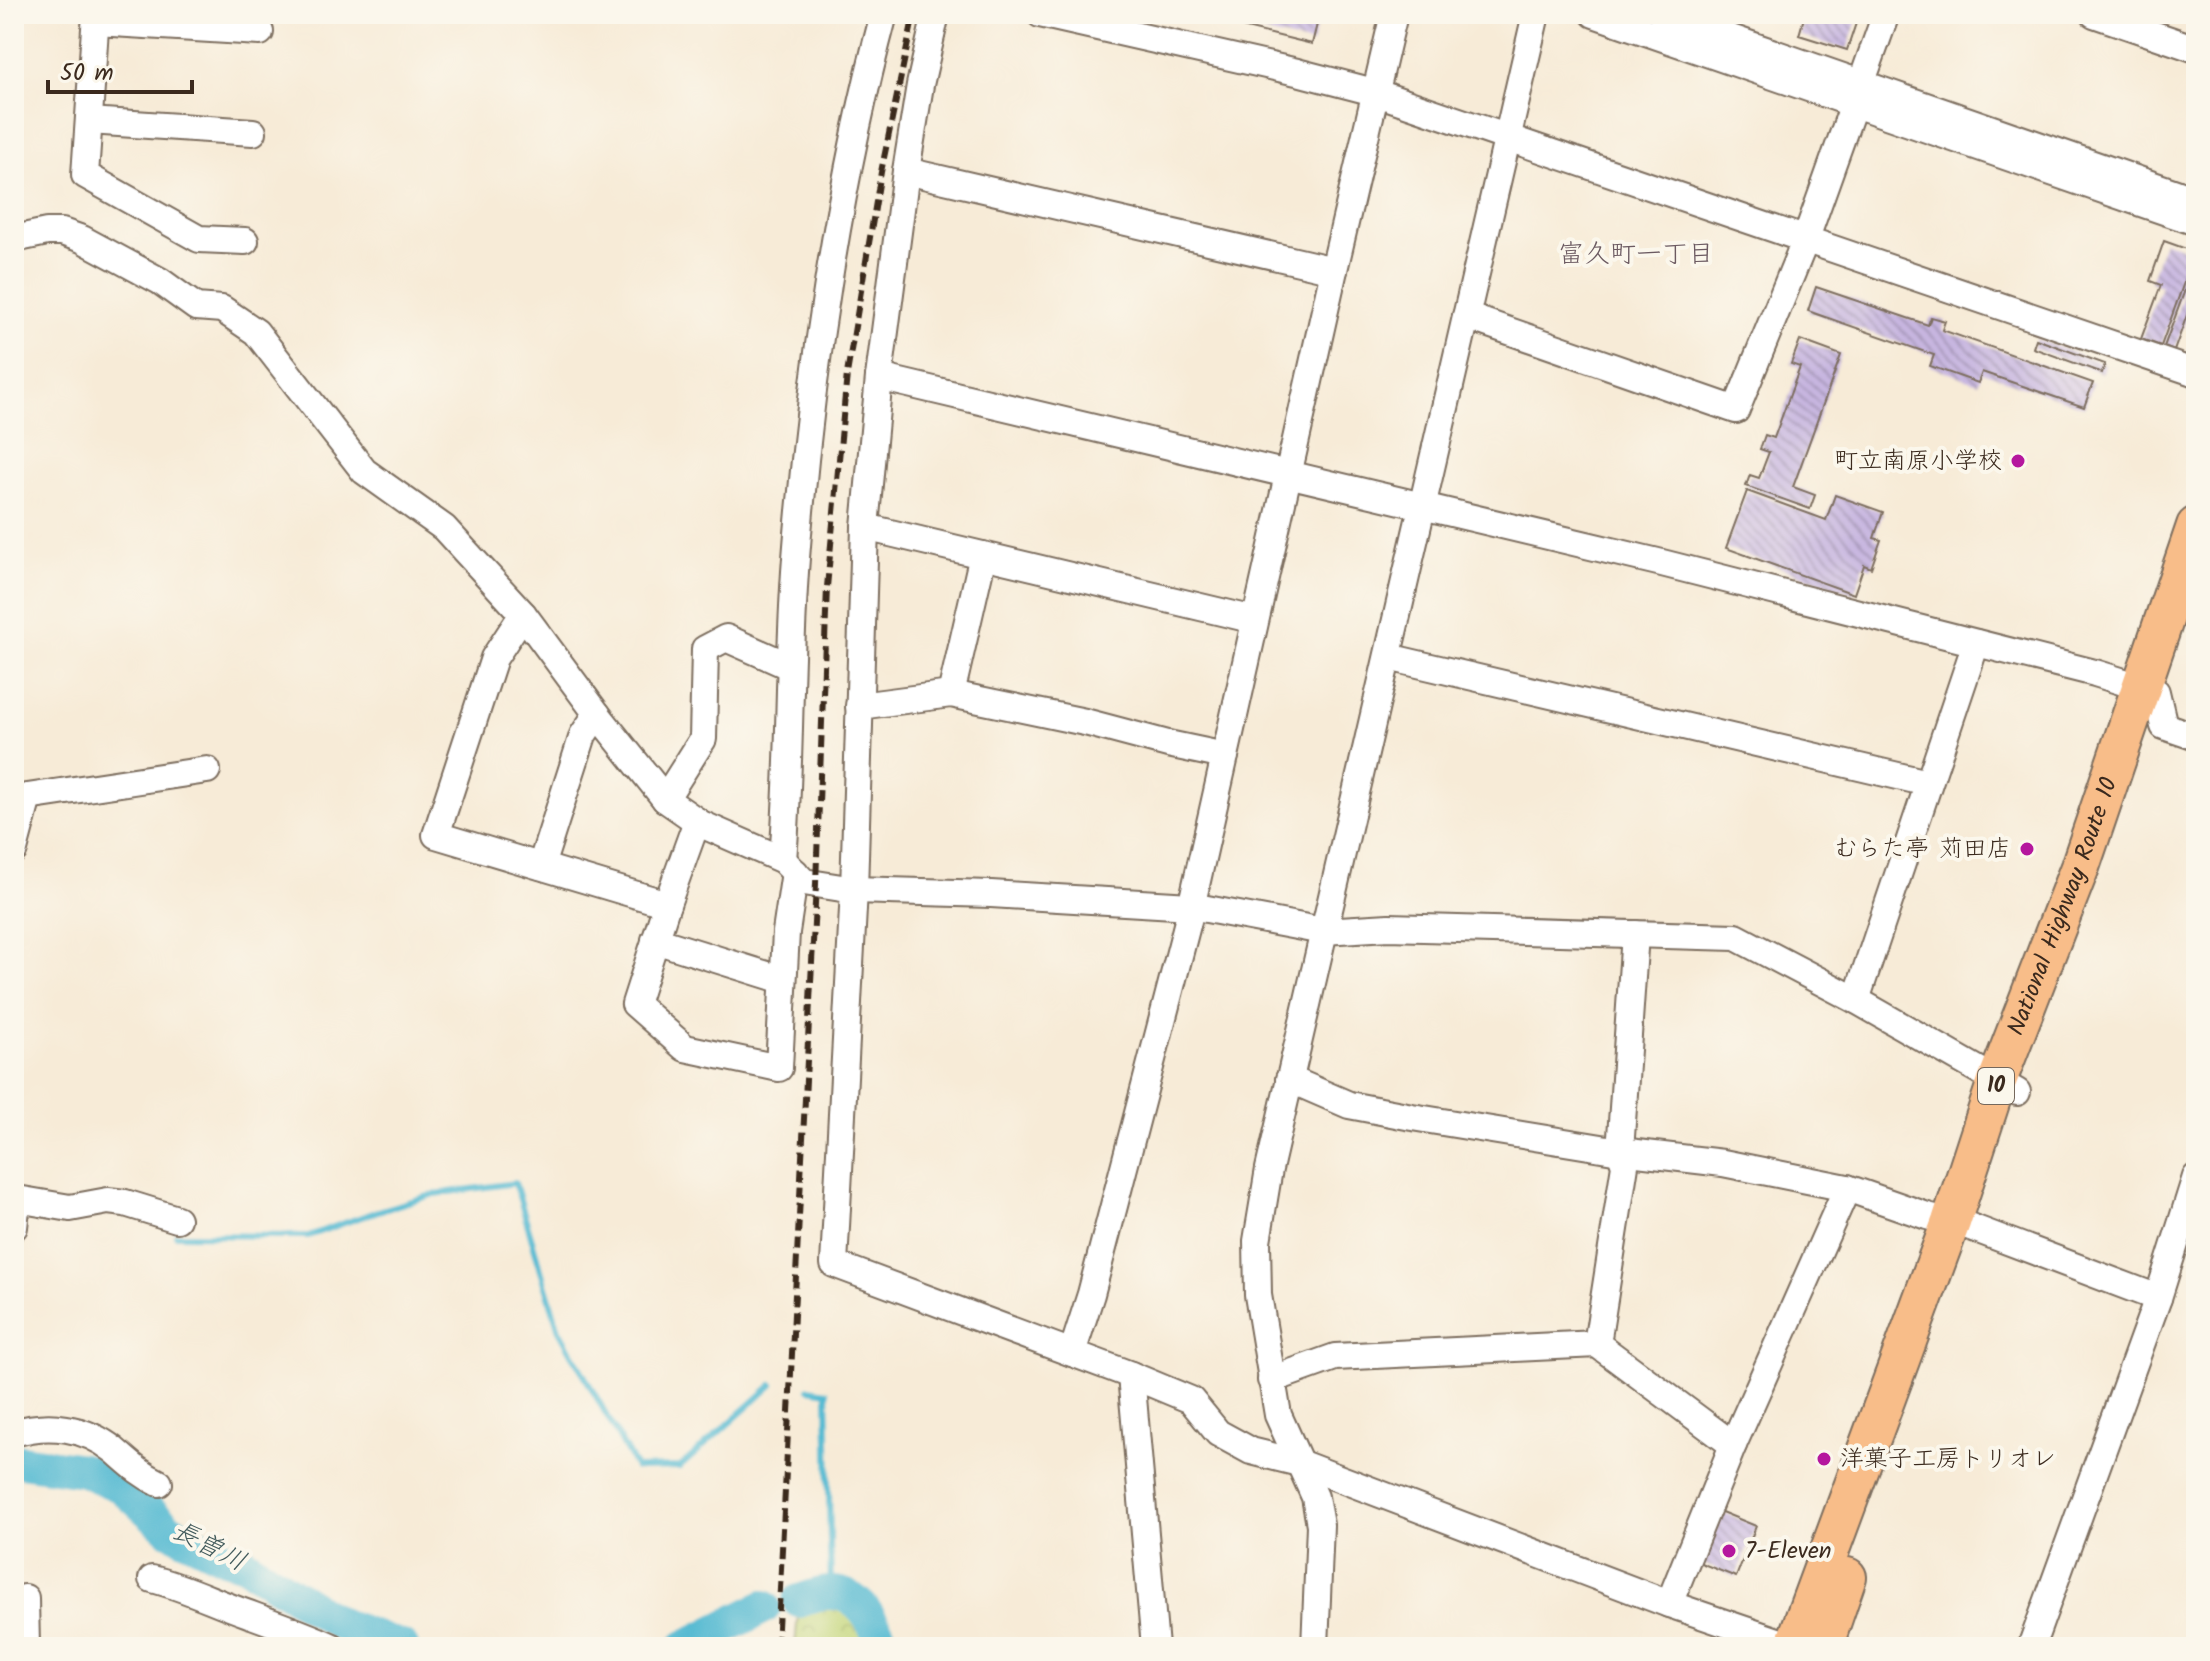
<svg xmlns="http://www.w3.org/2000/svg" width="2210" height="1661" font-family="Kalam,'Klee One',sans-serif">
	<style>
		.park { fill: url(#park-crowns); stroke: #7e804b; stroke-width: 2 }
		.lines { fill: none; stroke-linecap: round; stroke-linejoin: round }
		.stream { stroke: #54bad2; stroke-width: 6 }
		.river { stroke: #54bad2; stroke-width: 34 }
		.building { fill: url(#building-back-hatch) }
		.minor-casing { stroke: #7d6e5f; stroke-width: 30 }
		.highway-casing { stroke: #7d6e5f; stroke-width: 42 }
		.minor { stroke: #fff; stroke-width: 26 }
		.highway { stroke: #f8bd89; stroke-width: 38 }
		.rail { stroke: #3b2a1e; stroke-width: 6; stroke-dasharray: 12 6; stroke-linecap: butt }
		.poi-dot { fill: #b5179e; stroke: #fbf7ec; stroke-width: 3 }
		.labels { text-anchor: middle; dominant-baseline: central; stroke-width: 8; stroke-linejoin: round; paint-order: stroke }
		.shield { fill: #fbf7ec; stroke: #75685c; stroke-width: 2 }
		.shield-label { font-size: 22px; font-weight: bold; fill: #3b2a1e }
		.poi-label { font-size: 24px; fill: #3b2a1e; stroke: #fbf7ec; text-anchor: end }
		.street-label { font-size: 24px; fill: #3b2a1e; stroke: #fbf7ec }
		.neighbourhood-label { font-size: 26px; fill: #6c5b62; stroke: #fbf7ec }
		.water-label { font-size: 26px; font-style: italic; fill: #445c5d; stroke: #fbf7ec }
	</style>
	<defs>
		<pattern id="park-crowns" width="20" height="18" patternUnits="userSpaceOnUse" patternTransform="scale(2)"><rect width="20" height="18" fill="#c2d578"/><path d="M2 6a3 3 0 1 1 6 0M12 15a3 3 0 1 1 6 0" fill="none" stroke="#a8b767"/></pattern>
		<pattern id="building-back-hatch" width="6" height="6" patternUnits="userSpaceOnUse" patternTransform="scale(2)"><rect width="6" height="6" fill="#c7b6e0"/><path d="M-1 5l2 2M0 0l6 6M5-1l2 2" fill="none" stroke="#a394b5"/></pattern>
	</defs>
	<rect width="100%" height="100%" fill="#fbf7ec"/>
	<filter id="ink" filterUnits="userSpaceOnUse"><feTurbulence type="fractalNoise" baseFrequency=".0125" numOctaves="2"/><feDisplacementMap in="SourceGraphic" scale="16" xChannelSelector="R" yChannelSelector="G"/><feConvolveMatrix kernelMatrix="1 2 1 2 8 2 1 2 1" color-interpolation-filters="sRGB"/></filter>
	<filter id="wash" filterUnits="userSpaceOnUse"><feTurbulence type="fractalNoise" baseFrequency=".006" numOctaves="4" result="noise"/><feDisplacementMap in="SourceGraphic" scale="32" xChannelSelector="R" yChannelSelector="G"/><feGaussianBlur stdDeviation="1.8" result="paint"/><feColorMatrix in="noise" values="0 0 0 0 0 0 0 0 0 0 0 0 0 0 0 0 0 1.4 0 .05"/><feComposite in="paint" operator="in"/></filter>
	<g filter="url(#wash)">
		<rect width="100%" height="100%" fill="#f7ebd7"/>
		<path class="park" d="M831 1593C863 1601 871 1619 885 1647H795L799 1601Z"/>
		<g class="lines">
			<g class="stream">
				<path d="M176 1235 308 1236 378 1211 435 1194 515 1183 559 1330 636 1468 680 1467 772 1385"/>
				<path d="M809 1389 827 1392 831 1593"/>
			</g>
			<g class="river">
				<path d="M14 1460 83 1470 122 1487 170 1530 227 1558 244 1563 339 1624 402 1647"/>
				<path d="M799 1601C808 1598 820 1593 830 1593 860 1592 874 1624 885 1647"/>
				<path d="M685 1647 764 1607"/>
			</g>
		</g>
		<g id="blocks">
			<g class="building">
				<path d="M1232 14H1295L1318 20 1312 44 1230 24Z"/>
				<path d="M1805 14H1859L1847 50 1799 35Z"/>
				<path d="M2164 241 2195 252 2161 346 2141 339 2161 285 2150 281Z"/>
				<path d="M2196 260V290L2174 351 2164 347Z"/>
				<path d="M1816 287 1928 325 1931 317 1945 321 1942 330 2093 383 2084 407 1982 372 1978 383 1930 366 1934 355 1808 311Z"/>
				<path d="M2036 339 2105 364 2102 373 2033 348Z"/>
				<path d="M1800 340 1841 355 1793 487 1815 495 1810 509 1746 486 1750 475 1759 478 1769 452 1760 449 1765 435 1774 438 1800 367 1791 364Z"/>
				<path d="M1747 491 1826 520 1835 495 1883 512 1874 538 1881 540 1871 568 1864 565 1854 594 1726 548Z"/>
				<path d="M1719 1511 1756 1526 1736 1577 1698 1562Z"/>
			</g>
		</g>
	</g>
	<g filter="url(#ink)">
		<use href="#blocks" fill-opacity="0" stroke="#7d6e5f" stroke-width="2"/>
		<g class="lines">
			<g class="minor-casing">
				<g id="minor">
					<path d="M96 14 85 175 199 239 245 241"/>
					<path d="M936 14 920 85 906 171 879 377 865 527 854 890 834 1264 1131 1375 1191 1400 1218 1433 1251 1451 1299 1463 1669 1604 1795 1647"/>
					<path d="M1040 14 1297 72 1374 92 2196 373"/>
					<path d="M1594 14 2196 222"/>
					<path d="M1662 14 2196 200"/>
					<path d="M2094 14 2196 49"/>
					<path d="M96 22 260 32"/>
					<path d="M89 121 253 132"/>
					<path d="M906 171 1334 270"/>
					<path d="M14 239 47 232H62L82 239 160 281 196 307 222 309 256 332 364 471 444 528 523 614 597 714 665 799 701 824 783 860 804 882 854 890 991 894 1191 906 1323 931 1389 927 1736 937 1856 1000 2017 1092"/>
					<path d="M1466 316 1736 410 1805 241 1886 14"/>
					<path d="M879 377 1658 562 2095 673 2156 692 2164 726 2196 737"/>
					<path d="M865 527 1255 620"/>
					<path d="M523 614 494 658 436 835 667 904 697 821"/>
					<path d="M1388 657 1928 783"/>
					<path d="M951 694 983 555"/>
					<path d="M859 706 951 694 1085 722 1168 744 1225 756"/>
					<path d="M14 799 207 770"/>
					<path d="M665 799 703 739 705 649 726 638 789 666"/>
					<path d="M14 850 28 797"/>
					<path d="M783 860C791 760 788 658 796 558 810 380 838 186 884 14"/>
					<path d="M541 866 583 735 597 714"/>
					<path d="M667 904 635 1004 685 1048 779 1068 786 932 795 872"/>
					<path d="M655 940 783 980"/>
					<path d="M1856 1000 1976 643"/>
					<path d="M1289 1079 1349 1105 1412 1117 1620 1151 1723 1163 1847 1188 1927 1216 1968 1226 2158 1298"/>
					<path d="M14 1227 17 1199 70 1208 108 1201 125 1203 177 1219"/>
					<path d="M1597 1344 1625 1165 1620 1151 1635 934"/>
					<path d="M1072 1353 1091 1294 1188 921 1334 270 1394 14"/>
					<path d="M1131 1375 1155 1647"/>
					<path d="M1271 1380 1335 1357 1597 1344 1733 1445"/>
					<path d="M14 1433C48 1422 85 1427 114 1450 129 1463 140 1474 159 1483"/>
					<path d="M152 1579C185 1587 214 1602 246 1613 276 1624 304 1634 333 1647"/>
					<path d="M25 1598 26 1647"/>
					<path d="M1669 1604 1733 1445 1847 1188"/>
					<path d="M1315 1647 1320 1525 1315 1497 1278 1415 1258 1295 1257 1241 1269 1169 1536 14"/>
					<path d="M2031 1647 2158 1298 2196 1177"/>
				</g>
			</g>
			<g class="highway-casing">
				<g id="highway">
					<path id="s1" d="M1794 1647 1951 1222 1997 1081 2080 867 2196 526"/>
					<path d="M1823 1647 1847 1577"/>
				</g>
			</g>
			<use href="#minor" class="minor"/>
			<use href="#highway" class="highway"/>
			<path class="rail" d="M777 1647 816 884 827 587 847 374 881 172 914 14"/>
		</g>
	</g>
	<g class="poi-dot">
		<circle cx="2018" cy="461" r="8"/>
		<circle cx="2027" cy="849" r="8"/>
		<circle cx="1824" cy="1459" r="8"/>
		<circle cx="1729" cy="1551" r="8"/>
	</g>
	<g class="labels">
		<rect class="shield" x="1978" y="1068" width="36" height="36" rx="6"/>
		<g class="shield-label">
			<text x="1996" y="1086">10</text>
		</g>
		<g class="poi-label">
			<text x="2002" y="461">町立南原小学校</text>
			<text x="2011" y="849">むらた亭 苅田店</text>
			<text x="1840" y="1459" text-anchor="start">洋菓子工房トリオレ</text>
			<text x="1745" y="1551" text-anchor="start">7-Eleven</text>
		</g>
		<g class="street-label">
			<text stroke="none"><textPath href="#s1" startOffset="788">National Highway Route 10</textPath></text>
		</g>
		<g class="neighbourhood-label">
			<text x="1636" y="255">富久町一丁目</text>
		</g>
		<g class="water-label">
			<text transform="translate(209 1547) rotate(27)">長曽川</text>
		</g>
	</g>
	<rect width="2210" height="1661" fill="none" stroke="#fbf7ec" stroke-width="48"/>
	<path d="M48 80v12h144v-12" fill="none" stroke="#3b2a1e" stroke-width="4"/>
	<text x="60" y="80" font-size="24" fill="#3b2a1e" stroke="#fbf7ec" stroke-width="6" paint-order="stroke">50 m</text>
</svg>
